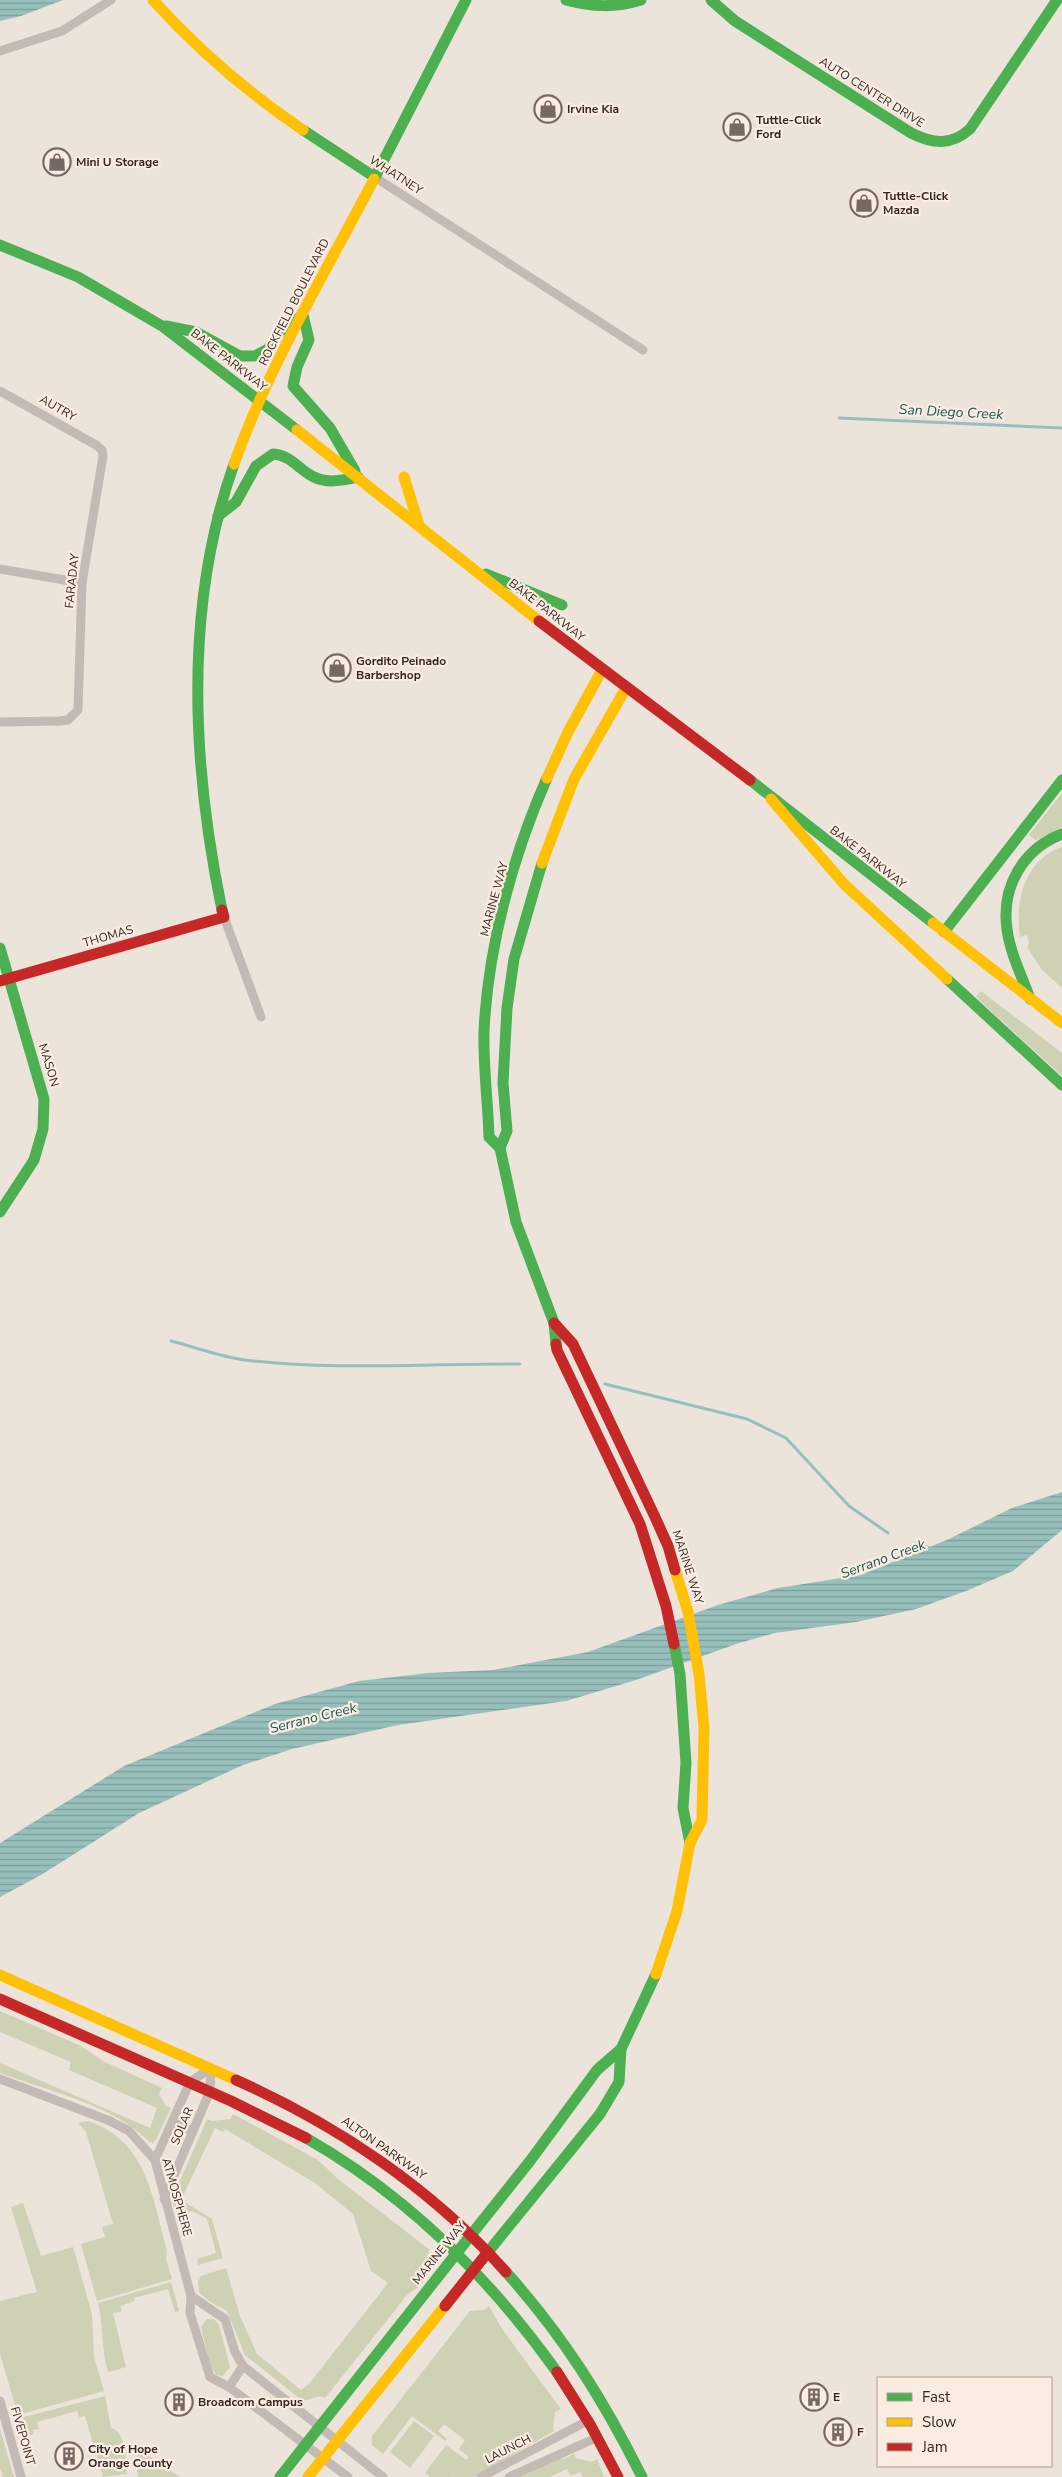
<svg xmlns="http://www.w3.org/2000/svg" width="1062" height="2477" font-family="'Nunito Sans',sans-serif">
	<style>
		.grass { fill: #ced1b4 }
		.water { fill: url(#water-rules) }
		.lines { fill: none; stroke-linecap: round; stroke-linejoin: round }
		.stream { stroke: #97c0bc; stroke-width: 3 }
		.street { stroke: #c3bab5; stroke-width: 9 }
		.fast { stroke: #4caf50; stroke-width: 11 }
		.slow { stroke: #ffc107; stroke-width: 11 }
		.jam { stroke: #c62828; stroke-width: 11 }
		.labels { text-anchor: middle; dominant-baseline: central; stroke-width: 4.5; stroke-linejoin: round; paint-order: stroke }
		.street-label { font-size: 12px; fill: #342824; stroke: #faece1 }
		.poi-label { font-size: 12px; font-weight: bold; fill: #342824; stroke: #faece1; text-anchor: start }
		.water-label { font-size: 14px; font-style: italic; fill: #175856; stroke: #faece1 }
	</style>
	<defs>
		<pattern id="water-rules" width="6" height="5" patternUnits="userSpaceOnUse" patternTransform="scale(1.25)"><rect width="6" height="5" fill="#97c0bc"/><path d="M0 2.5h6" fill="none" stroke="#7c9c99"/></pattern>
	</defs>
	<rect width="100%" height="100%" fill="#ece3db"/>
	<g class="grass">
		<path d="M1062 793V827L1036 840 1029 835Z"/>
		<path d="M1062 847V988L1042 970 1027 947 1029 943 1027 935 1020 937C1015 901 1024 860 1062 847Z"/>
		<path d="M981 991 1062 1053V1076L976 997Z"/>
		<path d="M0 2011 81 2046 103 2061 162 2088 159 2094 166 2106 171 2108 156 2139 153 2143 148 2141C112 2104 48 2091 0 2073V2063L150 2128 157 2108 69 2070 71 2062 0 2032Z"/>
		<path d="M233 2114 318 2160 338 2179 430 2250 427 2255V2268L430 2270 420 2286 407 2295 325 2398 321 2396 303 2401 245 2355 227 2311 209 2301 199 2292 198 2282 201 2276 226 2268 240 2316 257 2354 301 2390 309 2384 388 2283 371 2271 353 2214 315 2183 225 2129 223 2132 215 2128 181 2200 212 2219 223 2258 198 2265 197 2259 216 2253 207 2219 192 2211 185 2213 177 2212 171 2201 207 2119 212 2121 230 2119Z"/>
		<path d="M88 2121C147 2141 152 2197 167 2250L166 2259 172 2279 97 2301 81 2244 105 2237 102 2227 113 2224 86 2132 78 2123Z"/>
		<path d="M23 2203 41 2256 73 2247 92 2314 94 2357 104 2391 18 2415 0 2354V2301L37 2292 11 2207Z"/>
		<path d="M171 2282 179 2311 175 2312 168 2289 134 2298 135 2301 120 2306 122 2311 113 2313 126 2367 108 2372C101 2349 104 2326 98 2303Z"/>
		<path d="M489 2306 502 2329 561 2409 555 2412 553 2427 554 2431 474 2477H453L457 2471 452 2477H430L425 2473 446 2445 466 2460 469 2457 459 2449 465 2440 444 2424 438 2431 447 2439 445 2441 412 2416 383 2454 372 2445V2436L470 2311 484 2310Z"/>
		<path d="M207 2319H214L219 2325 230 2367 223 2376 216 2375 210 2364 201 2327Z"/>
		<path d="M105 2396 111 2428C127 2432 125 2460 127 2474L103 2477 85 2416 79 2417 77 2411 37 2422 39 2429 33 2430 34 2434 27 2436 20 2418Z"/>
		<path d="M414 2421 434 2436 410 2468 390 2452Z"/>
		<path d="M0 2429 14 2477H3L0 2468Z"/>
		<path d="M141 2451 180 2477H138L135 2458Z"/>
		<path d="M574 2453 576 2458 591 2462 597 2459 604 2477H583L580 2472 571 2476 567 2469 550 2477H520C533 2473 543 2464 556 2460 564 2458 568 2458 574 2453Z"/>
	</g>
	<g class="water">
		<path d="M0 0H63L21 16 0 21Z"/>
		<path d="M1062 1492V1530L1013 1571 966 1591 916 1609 856 1622 775 1633 739 1643 636 1680 566 1701 398 1725 292 1749 243 1765 139 1813 41 1875 0 1897V1843L124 1766 275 1704 359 1681 428 1673 493 1670 588 1652 718 1605 778 1588 861 1575 949 1539 1012 1508Z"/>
	</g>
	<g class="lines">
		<g class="stream">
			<path d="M839 418 1062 428"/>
			<path d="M171 1341C195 1347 221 1357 245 1360 336 1371 429 1363 520 1364"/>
			<path d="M605 1384 747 1419 786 1438 849 1506 888 1533"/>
			<path d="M916 1543 932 1549"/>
		</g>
		<g class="street">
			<path d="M0 51 62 31 111 0"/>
			<path d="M373 176 643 350"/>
			<path d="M0 391 96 445 102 450 103 456 82 583 78 710 68 720 60 721 0 722"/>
			<path d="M0 569 82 583"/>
			<path d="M224 917 261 1017"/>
			<path d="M0 2079 110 2121 129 2131 155 2160 191 2296 190 2313 210 2377 229 2387 348 2477"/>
			<path d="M172 2122 193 2131"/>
			<path d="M155 2160 190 2082 211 2068"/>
			<path d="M164 2199 210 2091 211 2068"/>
			<path d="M191 2296 225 2319 235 2352 243 2366 383 2477"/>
			<path d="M229 2387 243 2366"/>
			<path d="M0 2401 21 2477"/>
			<path d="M481 2477 589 2420"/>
			<path d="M509 2477 598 2437"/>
		</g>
		<g class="fast">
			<path d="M566 0C592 7 615 8 641 0"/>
			<path d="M711 0 735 21 911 133C933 144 951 146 970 129L1057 0"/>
			<path d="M303 130 373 176"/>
			<path d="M374 179 466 0"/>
			<path d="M0 245 78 277 162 326 297 430"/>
			<path d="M166 326 196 332 240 356H255L268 349 283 328 303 315 309 340 297 367 293 386 330 428 355 471"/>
			<path d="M218 516 236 502 256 466 273 454C291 455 299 470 314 477 328 484 344 480 358 477"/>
			<path d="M486 574 562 605"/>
			<path d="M750 780 933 923"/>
			<path d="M542 863 514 959 507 1008 503 1083 507 1131 500 1148 516 1222 554 1323 556 1344"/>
			<path d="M222 910C192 765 184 605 234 464"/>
			<path d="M944 932 1062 780"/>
			<path d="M0 948 44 1099 43 1129 34 1160 0 1212"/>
			<path d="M947 979 1062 1085"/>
			<path d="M1030 999C1022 976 1010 953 1007 929 1001 887 1023 849 1062 834"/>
			<path d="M500 1148 489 1137C488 1102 483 1066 484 1031 488 946 513 855 547 778"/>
			<path d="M674 1644 680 1674 686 1763 683 1808 690 1843"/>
			<path d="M306 2138C408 2196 489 2277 557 2372"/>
			<path d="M471 2235 530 2161 597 2070 621 2049 656 1974"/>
			<path d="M488 2252 600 2114 619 2082 621 2049"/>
			<path d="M506 2272C564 2337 603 2399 642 2477"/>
			<path d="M280 2477 471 2235"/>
		</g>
		<g class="slow">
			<path d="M153 0C198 50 247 92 303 130"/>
			<path d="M297 430 539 621"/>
			<path d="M234 464C269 365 326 272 374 179"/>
			<path d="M404 477 419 525"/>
			<path d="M547 778 568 732 602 670"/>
			<path d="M771 799 844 884 947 979"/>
			<path d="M542 863 574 779 626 688"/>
			<path d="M933 923 1062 1023"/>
			<path d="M656 1974 677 1911 690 1843 702 1820 704 1728 699 1674 688 1612 675 1570"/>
			<path d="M0 1975 236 2080"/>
			<path d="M308 2477 445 2306"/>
		</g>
		<g class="jam">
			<path d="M539 621 750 780"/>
			<path d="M0 981 224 917 222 910"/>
			<path d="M554 1323 573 1344 655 1517 668 1546 675 1570"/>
			<path d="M556 1344 557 1350 640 1524 666 1606 674 1644"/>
			<path d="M0 1999 231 2101 306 2138"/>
			<path d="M236 2080C337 2125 432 2189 506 2272"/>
			<path d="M445 2306 488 2252"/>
			<path d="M557 2372 591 2426 618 2477"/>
		</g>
	</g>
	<defs>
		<g id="shop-ring" transform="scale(1.4375)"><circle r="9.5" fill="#faece1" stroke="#746964" stroke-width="1.5"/><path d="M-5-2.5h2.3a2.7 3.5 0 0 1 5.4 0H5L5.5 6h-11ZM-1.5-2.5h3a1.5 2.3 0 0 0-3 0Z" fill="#746964"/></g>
		<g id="building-ring" transform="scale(1.4375)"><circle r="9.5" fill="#faece1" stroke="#746964" stroke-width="1.5"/><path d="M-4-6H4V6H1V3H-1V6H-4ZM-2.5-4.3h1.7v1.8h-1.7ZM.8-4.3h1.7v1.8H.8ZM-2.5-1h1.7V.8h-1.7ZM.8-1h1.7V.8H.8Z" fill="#746964"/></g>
	</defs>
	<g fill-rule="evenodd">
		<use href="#shop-ring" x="548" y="109"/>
		<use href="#shop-ring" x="737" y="127"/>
		<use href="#shop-ring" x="57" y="162"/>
		<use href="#shop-ring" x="864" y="203"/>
		<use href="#shop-ring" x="337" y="668"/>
		<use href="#building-ring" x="814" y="2397"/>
		<use href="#building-ring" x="179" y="2402"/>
		<use href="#building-ring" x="838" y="2432"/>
		<use href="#building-ring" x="69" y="2456"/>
	</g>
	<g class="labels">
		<g class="street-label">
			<text transform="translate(872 92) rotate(32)">AUTO CENTER DRIVE</text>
			<text transform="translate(396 175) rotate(33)">WHATNEY</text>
			<text transform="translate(294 302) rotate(-63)">ROCKFIELD BOULEVARD</text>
			<text transform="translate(229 360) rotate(38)">BAKE PARKWAY</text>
			<text transform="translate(58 408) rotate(30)">AUTRY</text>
			<text transform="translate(72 581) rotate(-84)">FARADAY</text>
			<text transform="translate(547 610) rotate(38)">BAKE PARKWAY</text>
			<text transform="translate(868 857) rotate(38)">BAKE PARKWAY</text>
			<text transform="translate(494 899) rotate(-75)">MARINE WAY</text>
			<text transform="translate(108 936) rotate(-16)">THOMAS</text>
			<text transform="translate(49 1065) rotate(73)">MASON</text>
			<text transform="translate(688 1567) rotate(72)">MARINE WAY</text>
			<text transform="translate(182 2126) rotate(-67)">SOLAR</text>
			<text transform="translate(384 2148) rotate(35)">ALTON PARKWAY</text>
			<text transform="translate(177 2197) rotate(74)">ATMOSPHERE</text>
			<text transform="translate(439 2253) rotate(-51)">MARINE WAY</text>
			<text transform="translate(23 2436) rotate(74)">FIVEPOINT</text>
			<text transform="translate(508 2449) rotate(-27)">LAUNCH</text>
		</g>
		<g class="poi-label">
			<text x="567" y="109">Irvine Kia</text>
			<text x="756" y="120">Tuttle-Click<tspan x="756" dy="14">Ford</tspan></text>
			<text x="76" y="162">Mini U Storage</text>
			<text x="883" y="196">Tuttle-Click<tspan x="883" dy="14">Mazda</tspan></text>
			<text x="356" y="661">Gordito Peinado<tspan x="356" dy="14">Barbershop</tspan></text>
			<text x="833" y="2397">E</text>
			<text x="198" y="2402">Broadcom Campus</text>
			<text x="857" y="2432">F</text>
			<text x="88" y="2449">City of Hope<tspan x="88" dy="14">Orange County</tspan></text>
		</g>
		<g class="water-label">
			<text transform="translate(951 412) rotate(3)">San Diego Creek</text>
			<text transform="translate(883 1559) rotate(-20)">Serrano Creek</text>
			<text transform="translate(313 1718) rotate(-14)">Serrano Creek</text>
		</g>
	</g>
	<rect x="877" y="2377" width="175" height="90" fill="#faece1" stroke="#ab9e95"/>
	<rect x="887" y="2393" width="25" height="8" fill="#4caf50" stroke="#ab9e95"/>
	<text x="922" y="2402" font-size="15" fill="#342824">Fast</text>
	<rect x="887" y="2418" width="25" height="8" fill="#ffc107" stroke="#ab9e95"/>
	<text x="922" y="2427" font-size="15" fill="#342824">Slow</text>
	<rect x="887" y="2443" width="25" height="8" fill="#c62828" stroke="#ab9e95"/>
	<text x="922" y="2452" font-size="15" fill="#342824">Jam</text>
</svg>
